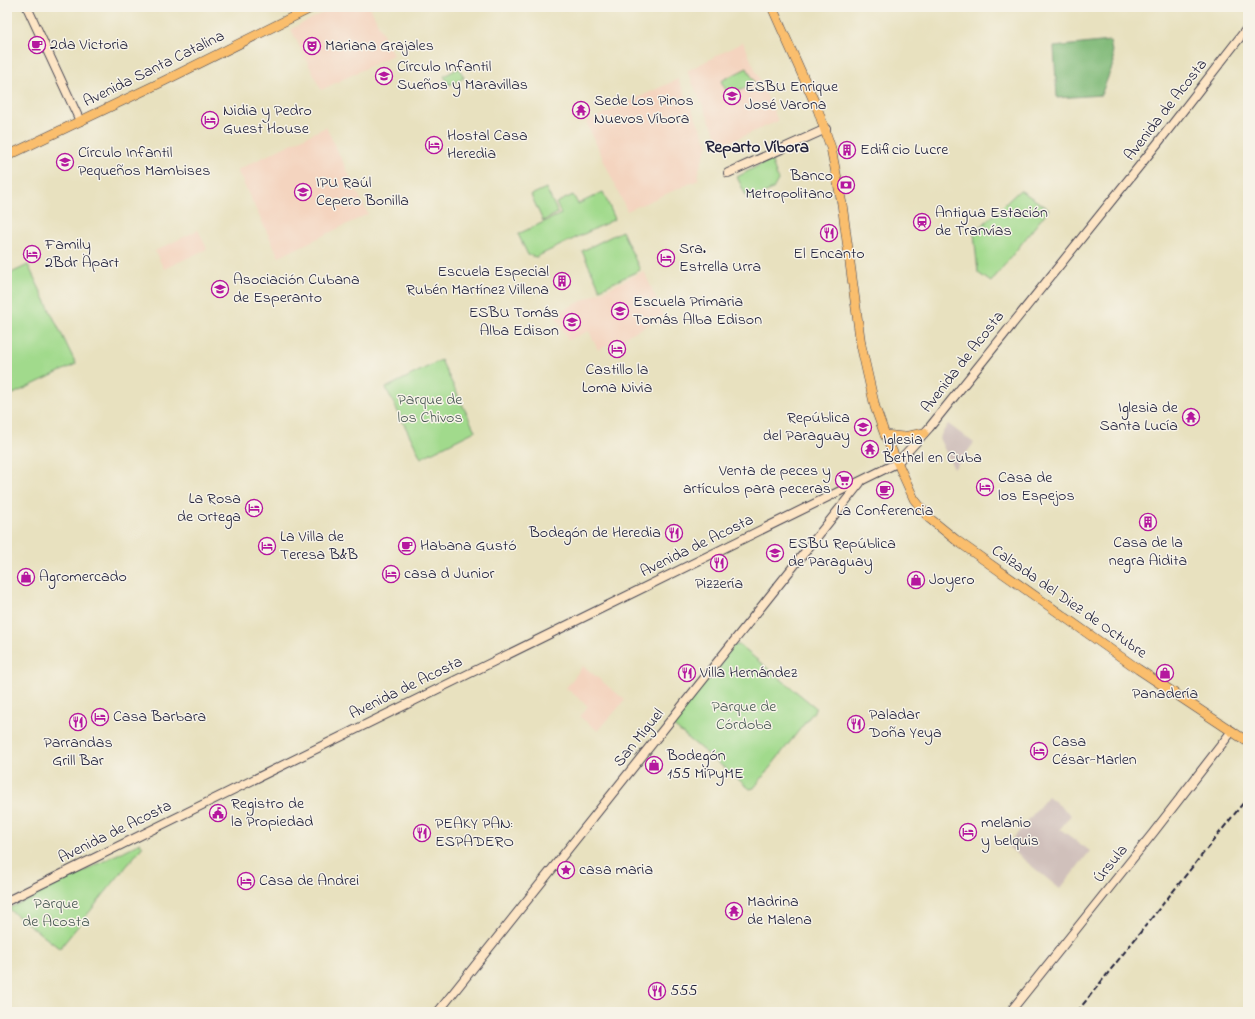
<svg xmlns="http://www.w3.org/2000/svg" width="1255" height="1019" font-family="'Indie Flower',sans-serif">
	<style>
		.built { fill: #f4d4bf }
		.industrial { fill: #d0c0bb }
		.green { fill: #a1da8c; stroke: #627e64 }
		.forest { fill: #80ba78; stroke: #516e5a }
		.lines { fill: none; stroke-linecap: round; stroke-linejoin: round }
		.secondary-casing { stroke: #403f4f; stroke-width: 10 }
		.primary-casing { stroke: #403f4f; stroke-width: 10 }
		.secondary { stroke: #fde5c5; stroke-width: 8 }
		.primary { stroke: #fabe6d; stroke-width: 9 }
		.rail { stroke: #22223b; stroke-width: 2; stroke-dasharray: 6 3; stroke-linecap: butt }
		.labels { text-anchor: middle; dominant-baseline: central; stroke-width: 3; stroke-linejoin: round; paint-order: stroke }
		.poi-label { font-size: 16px; fill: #22223b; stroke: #f7f3e8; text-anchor: start }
		.street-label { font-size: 16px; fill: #22223b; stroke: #f7f3e8 }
		.park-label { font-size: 16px; fill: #485953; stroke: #f7f3e8 }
		.neighbourhood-label { font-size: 17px; font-weight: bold; fill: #22223b; stroke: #f7f3e8 }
	</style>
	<rect width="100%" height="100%" fill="#f7f3e8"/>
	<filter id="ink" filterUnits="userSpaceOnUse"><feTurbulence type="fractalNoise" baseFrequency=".025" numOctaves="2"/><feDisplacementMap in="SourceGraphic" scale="8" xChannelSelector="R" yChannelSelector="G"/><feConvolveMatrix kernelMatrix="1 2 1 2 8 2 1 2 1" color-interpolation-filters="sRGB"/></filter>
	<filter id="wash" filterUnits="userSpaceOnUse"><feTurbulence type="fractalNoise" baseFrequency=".012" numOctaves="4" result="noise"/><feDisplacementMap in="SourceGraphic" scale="16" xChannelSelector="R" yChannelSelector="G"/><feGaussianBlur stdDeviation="0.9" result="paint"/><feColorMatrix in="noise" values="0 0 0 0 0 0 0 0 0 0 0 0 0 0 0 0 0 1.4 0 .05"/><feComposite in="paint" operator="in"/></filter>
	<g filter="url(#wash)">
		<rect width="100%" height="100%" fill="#e8e1bf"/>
		<g class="built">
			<path d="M335 7H370L393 55 321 90 291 29Z"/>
			<path d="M743 42 778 121 721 146 687 71Z"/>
			<path d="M678 79 708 145 699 169 698 180 627 211 586 122Z"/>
			<path d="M326 127 368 214 279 257 237 170Z"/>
			<path d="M198 230 207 249 164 269 155 251Z"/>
			<path d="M644 271 664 317 598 350 589 331 568 340 555 314Z"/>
			<path d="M583 666 625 700 598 731 580 717 588 706 566 688Z"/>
		</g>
		<g class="industrial">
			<path d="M948 424 974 443 954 469 939 438Z"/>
			<path d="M1048 796 1071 815 1060 829 1090 851 1060 889 1007 846Z"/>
		</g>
		<g class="green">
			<path d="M459 68 464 78 449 85 444 76Z"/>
			<path d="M747 68 755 83 729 96 721 81Z"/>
			<path d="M771 159 778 180 773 189 748 200 737 177Z"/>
			<path d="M546 188 558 213 543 221 531 195Z"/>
			<path d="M1020 190 1049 209 991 282 978 273 974 233Z"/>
			<path d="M603 192 615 219 536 257 528 255 518 234 561 214 556 203 573 195 578 204Z"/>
			<path d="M622 231 640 270 600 289 582 251Z"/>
			<path d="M28 265 76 364 7 397V275Z"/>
			<path d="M441 360 475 431 421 458 386 388Z"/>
			<path d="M734 645H739L815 707V710L754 788 750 789 671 724Z"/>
			<path d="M140 843 143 846 61 947 59 948 11 911 10 908Z"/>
		</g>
		<path class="forest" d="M1110 41 1114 62 1101 95 1057 98 1054 47Z"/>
	</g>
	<g filter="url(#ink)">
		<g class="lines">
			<g class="secondary-casing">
				<g id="secondary">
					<path d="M27 7 80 121"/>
					<path d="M728 173 826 129"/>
					<path d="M7 901 897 463 929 428 1157 144 1248 27"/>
					<path d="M438 1012 860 483"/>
					<path d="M1010 1012 1153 833 1232 731"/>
				</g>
			</g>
			<g class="primary-casing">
				<g id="primary">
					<path d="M772 7 818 110 831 148 842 204 861 345 875 407 885 435 914 499 929 518 956 540 1138 669 1248 742"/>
					<path d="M7 156 164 81 313 7"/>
					<path d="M885 435 903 437 924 433"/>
				</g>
			</g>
			<use href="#secondary" class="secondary"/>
			<use href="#primary" class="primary"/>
			<path class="rail" d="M1077 1012 1248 797"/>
		</g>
	</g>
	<defs>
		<g id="cafe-ring" transform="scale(0.9)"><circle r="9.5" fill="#f7f3e8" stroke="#b5179e" stroke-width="1.5"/><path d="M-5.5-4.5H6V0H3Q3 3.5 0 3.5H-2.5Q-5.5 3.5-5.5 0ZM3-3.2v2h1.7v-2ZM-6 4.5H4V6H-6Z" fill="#b5179e"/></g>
		<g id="theatre-ring" transform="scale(0.9)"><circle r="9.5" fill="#f7f3e8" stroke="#b5179e" stroke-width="1.5"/><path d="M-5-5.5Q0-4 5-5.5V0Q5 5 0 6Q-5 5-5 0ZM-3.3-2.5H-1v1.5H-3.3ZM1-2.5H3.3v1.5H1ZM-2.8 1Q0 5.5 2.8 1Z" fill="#b5179e"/></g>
		<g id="school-ring" transform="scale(0.9)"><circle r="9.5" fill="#f7f3e8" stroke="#b5179e" stroke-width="1.5"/><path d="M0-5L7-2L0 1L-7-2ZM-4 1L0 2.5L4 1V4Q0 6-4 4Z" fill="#b5179e"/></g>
		<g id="temple-ring" transform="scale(0.9)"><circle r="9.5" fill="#f7f3e8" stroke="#b5179e" stroke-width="1.5"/><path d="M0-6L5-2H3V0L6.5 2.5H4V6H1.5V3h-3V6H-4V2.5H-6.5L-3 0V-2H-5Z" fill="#b5179e"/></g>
		<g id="hotel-ring" transform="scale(0.9)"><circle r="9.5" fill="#f7f3e8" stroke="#b5179e" stroke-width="1.5"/><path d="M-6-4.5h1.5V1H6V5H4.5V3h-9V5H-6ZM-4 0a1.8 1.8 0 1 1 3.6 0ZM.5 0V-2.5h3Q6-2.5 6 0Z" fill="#b5179e"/></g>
		<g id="building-ring" transform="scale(0.9)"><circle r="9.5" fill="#f7f3e8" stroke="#b5179e" stroke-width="1.5"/><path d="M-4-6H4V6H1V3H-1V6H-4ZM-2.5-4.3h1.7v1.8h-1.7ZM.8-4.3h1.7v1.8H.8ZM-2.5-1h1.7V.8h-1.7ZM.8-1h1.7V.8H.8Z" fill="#b5179e"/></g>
		<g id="bank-ring" transform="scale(0.9)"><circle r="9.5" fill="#f7f3e8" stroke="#b5179e" stroke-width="1.5"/><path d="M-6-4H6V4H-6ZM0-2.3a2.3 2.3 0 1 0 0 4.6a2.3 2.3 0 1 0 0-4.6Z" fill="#b5179e"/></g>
		<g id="station-ring" transform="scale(0.9)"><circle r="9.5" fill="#f7f3e8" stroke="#b5179e" stroke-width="1.5"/><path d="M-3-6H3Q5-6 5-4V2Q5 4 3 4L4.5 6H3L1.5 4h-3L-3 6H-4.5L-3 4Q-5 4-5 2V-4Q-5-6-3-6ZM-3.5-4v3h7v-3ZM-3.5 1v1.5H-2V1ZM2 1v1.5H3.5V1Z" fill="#b5179e"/></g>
		<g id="restaurant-ring" transform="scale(0.9)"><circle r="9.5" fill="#f7f3e8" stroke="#b5179e" stroke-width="1.5"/><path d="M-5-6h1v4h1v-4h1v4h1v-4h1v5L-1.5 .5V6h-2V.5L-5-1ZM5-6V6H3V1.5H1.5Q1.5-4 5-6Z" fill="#b5179e"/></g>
		<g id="supermarket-ring" transform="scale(0.9)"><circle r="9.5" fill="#f7f3e8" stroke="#b5179e" stroke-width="1.5"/><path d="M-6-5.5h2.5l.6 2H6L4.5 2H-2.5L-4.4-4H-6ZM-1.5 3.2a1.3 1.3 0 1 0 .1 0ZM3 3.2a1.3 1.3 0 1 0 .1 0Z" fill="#b5179e"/></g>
		<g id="shop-ring" transform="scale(0.9)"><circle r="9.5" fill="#f7f3e8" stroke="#b5179e" stroke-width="1.5"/><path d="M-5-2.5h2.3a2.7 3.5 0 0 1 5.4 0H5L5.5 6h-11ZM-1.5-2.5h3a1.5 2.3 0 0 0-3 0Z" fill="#b5179e"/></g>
		<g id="civic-ring" transform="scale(0.9)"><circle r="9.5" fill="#f7f3e8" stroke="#b5179e" stroke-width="1.5"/><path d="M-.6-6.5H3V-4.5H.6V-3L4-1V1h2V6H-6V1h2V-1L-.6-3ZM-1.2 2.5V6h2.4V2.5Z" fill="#b5179e"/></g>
		<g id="sight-ring" transform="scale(0.9)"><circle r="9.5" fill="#f7f3e8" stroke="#b5179e" stroke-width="1.5"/><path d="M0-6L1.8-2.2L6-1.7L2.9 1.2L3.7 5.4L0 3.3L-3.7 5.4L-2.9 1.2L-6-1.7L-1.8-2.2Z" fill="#b5179e"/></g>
	</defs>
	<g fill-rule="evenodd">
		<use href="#cafe-ring" x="37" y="45"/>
		<use href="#theatre-ring" x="312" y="46"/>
		<use href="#school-ring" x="384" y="76"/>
		<use href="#school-ring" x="732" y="96"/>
		<use href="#temple-ring" x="581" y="110"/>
		<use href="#hotel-ring" x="210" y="120"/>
		<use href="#hotel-ring" x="434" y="145"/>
		<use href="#building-ring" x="847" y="150"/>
		<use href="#school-ring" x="65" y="162"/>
		<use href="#bank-ring" x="846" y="185"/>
		<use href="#school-ring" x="303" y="192"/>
		<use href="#station-ring" x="922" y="222"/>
		<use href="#restaurant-ring" x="829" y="233"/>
		<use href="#hotel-ring" x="32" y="254"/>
		<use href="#hotel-ring" x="666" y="258"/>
		<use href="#building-ring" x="562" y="281"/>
		<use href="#school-ring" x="220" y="289"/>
		<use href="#school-ring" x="620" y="311"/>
		<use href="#school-ring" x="572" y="322"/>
		<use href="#hotel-ring" x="617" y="349"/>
		<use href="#temple-ring" x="1191" y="417"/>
		<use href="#school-ring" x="863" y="427"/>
		<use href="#temple-ring" x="870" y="449"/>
		<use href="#supermarket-ring" x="844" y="480"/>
		<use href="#hotel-ring" x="985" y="487"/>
		<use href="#cafe-ring" x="885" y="490"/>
		<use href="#hotel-ring" x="254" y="508"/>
		<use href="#building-ring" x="1148" y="522"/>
		<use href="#restaurant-ring" x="674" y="533"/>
		<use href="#hotel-ring" x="267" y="546"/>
		<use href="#cafe-ring" x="407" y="546"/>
		<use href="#school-ring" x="775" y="553"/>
		<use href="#restaurant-ring" x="719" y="563"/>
		<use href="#hotel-ring" x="391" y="574"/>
		<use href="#shop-ring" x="26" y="577"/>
		<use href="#shop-ring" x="916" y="580"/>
		<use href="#restaurant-ring" x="687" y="673"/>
		<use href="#shop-ring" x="1165" y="673"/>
		<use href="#hotel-ring" x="100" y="717"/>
		<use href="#restaurant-ring" x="78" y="722"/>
		<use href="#restaurant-ring" x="856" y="724"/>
		<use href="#hotel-ring" x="1039" y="751"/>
		<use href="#shop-ring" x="654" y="765"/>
		<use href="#civic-ring" x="218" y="813"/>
		<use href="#hotel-ring" x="968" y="832"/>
		<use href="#restaurant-ring" x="422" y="833"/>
		<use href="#sight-ring" x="566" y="870"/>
		<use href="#hotel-ring" x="246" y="881"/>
		<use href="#temple-ring" x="734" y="911"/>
		<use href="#restaurant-ring" x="657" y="991"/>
	</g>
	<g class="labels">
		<g class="poi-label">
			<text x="50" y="45">2da Victoria</text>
			<text x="325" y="46">Mariana Grajales</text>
			<text x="397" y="67">Círculo Infantil<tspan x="397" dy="18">Sueños y Maravillas</tspan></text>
			<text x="745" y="87">ESBU Enrique<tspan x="745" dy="18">José Varona</tspan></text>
			<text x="594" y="101">Sede Los Pinos<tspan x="594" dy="18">Nuevos Víbora</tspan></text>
			<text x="223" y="111">Nidia y Pedro<tspan x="223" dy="18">Guest House</tspan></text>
			<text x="447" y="136">Hostal Casa<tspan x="447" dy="18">Heredia</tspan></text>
			<text x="860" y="150">Edificio Lucre</text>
			<text x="78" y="153">Círculo Infantil<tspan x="78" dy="18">Pequeños Mambises</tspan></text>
			<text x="833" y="176" text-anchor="end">Banco<tspan x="833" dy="18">Metropolitano</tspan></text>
			<text x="316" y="183">IPU Raúl<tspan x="316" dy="18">Cepero Bonilla</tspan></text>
			<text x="935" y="213">Antigua Estación<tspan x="935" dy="18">de Tranvías</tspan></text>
			<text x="45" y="245">Family<tspan x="45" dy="18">2Bdr Apart</tspan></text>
			<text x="679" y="249">Sra.<tspan x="679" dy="18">Estrella Urra</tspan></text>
			<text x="829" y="254" text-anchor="middle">El Encanto</text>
			<text x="549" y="272" text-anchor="end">Escuela Especial<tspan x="549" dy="18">Rubén Martínez Villena</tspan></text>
			<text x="233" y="280">Asociación Cubana<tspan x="233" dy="18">de Esperanto</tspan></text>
			<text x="633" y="302">Escuela Primaria<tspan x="633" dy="18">Tomás Alba Edison</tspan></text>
			<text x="559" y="313" text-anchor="end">ESBU Tomás<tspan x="559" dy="18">Alba Edison</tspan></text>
			<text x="617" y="370" text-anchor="middle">Castillo la<tspan x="617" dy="18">Loma Nivia</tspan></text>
			<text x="1178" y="408" text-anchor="end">Iglesia de<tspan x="1178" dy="18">Santa Lucía</tspan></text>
			<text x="850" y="418" text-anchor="end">República<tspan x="850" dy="18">del Paraguay</tspan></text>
			<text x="883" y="440">Iglesia<tspan x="883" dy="18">Bethel en Cuba</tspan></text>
			<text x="831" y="471" text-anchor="end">Venta de peces y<tspan x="831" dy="18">artículos para peceras</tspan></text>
			<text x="998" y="478">Casa de<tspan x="998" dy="18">los Espejos</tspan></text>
			<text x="241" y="499" text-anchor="end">La Rosa<tspan x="241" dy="18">de Ortega</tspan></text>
			<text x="885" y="511" text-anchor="middle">La Conferencia</text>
			<text x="661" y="533" text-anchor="end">Bodegón de Heredia</text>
			<text x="280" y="537">La Villa de<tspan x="280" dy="18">Teresa B&amp;B</tspan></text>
			<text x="1148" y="543" text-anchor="middle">Casa de la<tspan x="1148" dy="18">negra Aidita</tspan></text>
			<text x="788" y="544">ESBU República<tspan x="788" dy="18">de Paraguay</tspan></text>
			<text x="420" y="546">Habana Gustó</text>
			<text x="404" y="574">casa d Junior</text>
			<text x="39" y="577">Agromercado</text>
			<text x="929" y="580">Joyero</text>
			<text x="719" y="584" text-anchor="middle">Pizzería</text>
			<text x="700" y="673">Villa Hernández</text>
			<text x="1165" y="694" text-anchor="middle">Panadería</text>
			<text x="869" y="715">Paladar<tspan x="869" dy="18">Doña Yeya</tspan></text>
			<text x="113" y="717">Casa Barbara</text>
			<text x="1052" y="742">Casa<tspan x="1052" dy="18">César-Marlen</tspan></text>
			<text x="78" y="743" text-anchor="middle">Parrandas<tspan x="78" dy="18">Grill Bar</tspan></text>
			<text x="667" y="756">Bodegón<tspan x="667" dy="18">155 MiPyME</tspan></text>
			<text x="231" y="804">Registro de<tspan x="231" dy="18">la Propiedad</tspan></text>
			<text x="981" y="823">melanio<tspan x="981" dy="18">y belquis</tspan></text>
			<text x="435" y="824">PEAKY PAN:<tspan x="435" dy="18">ESPADERO</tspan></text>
			<text x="579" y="870">casa maria</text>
			<text x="259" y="881">Casa de Andrei</text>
			<text x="747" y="902">Madrina<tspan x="747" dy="18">de Malena</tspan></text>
			<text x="670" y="991">555</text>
		</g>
		<g class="street-label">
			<text transform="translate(154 69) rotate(-26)">Avenida Santa Catalina</text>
			<text transform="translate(1166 110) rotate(-52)">Avenida de Acosta</text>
			<text transform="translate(963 362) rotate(-52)">Avenida de Acosta</text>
			<text transform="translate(697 546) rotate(-26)">Avenida de Acosta</text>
			<text transform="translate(1069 602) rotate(35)">Calzada del Diez de Octubre</text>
			<text transform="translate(406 688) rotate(-26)">Avenida de Acosta</text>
			<text transform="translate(639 738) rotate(-51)">San Miguel</text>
			<text transform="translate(115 832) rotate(-26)">Avenida de Acosta</text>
			<text transform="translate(1111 864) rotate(-51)">Úrsula</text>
		</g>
		<g class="park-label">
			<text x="430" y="400">Parque de<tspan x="430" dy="18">los Chivos</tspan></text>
			<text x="744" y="707">Parque de<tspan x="744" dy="18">Córdoba</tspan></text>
			<text x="56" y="904">Parque<tspan x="56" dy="18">de Acosta</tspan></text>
		</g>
		<g class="neighbourhood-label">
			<text x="757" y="147">Reparto Víbora</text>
		</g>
	</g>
	<rect width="1255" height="1019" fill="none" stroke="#f7f3e8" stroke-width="24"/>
</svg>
